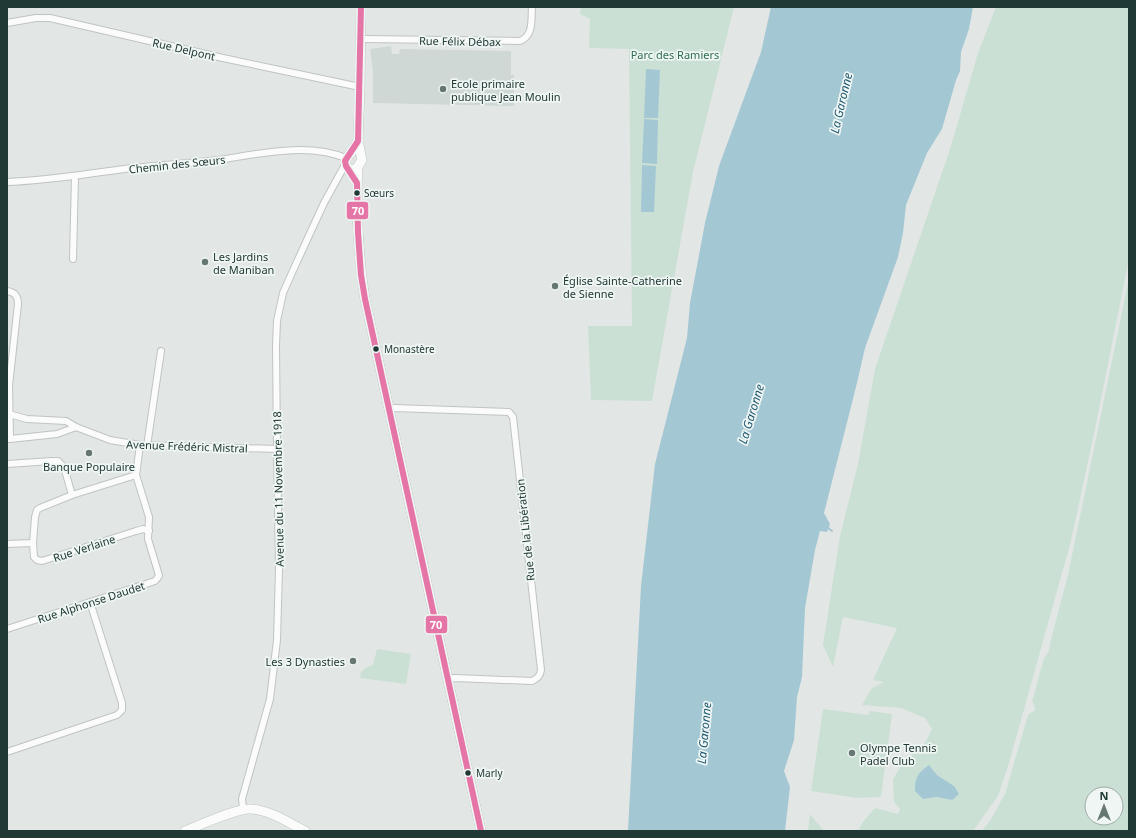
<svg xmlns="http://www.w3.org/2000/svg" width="1136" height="838" font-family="'Noto Sans',sans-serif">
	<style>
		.built { fill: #cfd8d5 }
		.green { fill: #cbe0d4; fill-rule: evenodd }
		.water { fill: #a4c7d4 }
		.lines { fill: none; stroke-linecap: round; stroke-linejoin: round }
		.stream { stroke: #a4c7d4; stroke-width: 2 }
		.street-casing { stroke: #bfc4c2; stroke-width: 8 }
		.secondary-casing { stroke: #bec5c3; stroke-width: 10 }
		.street { stroke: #fbfbfb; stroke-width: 6 }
		.secondary { stroke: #fbfbfb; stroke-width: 9 }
		.bus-1-casing { stroke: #eff6f4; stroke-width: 9 }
		.bus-1 { stroke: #e675a7; stroke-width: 6 }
		.poi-dot { fill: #657673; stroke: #eff6f4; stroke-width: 1.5 }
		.bus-dot { fill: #213935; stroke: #eff6f4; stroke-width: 1.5 }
		.labels { text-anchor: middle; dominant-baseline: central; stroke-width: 3.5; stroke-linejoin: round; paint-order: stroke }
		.bus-label { font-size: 10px; fill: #213935; stroke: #eff6f4; text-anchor: start }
		.street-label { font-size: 11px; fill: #213935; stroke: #eff6f4 }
		.park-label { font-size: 11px; fill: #2d6d4f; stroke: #eff6f4 }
		.poi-label { font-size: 11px; fill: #213935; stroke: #eff6f4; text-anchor: start }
		.water-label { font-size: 12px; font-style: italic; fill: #1e5871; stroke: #eff6f4 }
		.line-badge { stroke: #eff6f4; stroke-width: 1.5 }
		.badge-label { font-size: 11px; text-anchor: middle; font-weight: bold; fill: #fff }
	</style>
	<rect width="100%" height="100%" fill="#e2e7e5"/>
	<path class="built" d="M391 46 392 54H399L400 49 511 51V75H514V106L373 103V72L370 49Z"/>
	<g class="green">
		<path d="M581 7H734L693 172 652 401 591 400 588 326H632L629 49 589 48 590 19 580 14Z"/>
		<path d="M996 7H1129V259L1095 429 1071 541 1009 763 998 796 973 831H858L863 822 875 808 898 814 900 809 894 802 893 779 904 761 925 743 932 729 925 718 901 708 862 705 872 688 884 682 873 680 897 628 843 617 833 667 823 645 840 536 858 464 875 369 951 146 978 53ZM929 765 937 775 954 786 952 800 936 797Z"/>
		<path d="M1129 278V831H982L991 819 1005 794 1028 715 1035 710 1034 704 1032 702 1044 658C1048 653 1050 650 1050 643L1068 575ZM1092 794H1116V818H1092Z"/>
		<path d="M377 649 411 654 406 684 360 678 361 672 367 667 373 665Z"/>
		<path d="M823 709 868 715 870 711 892 714 881 797 857 798 811 791Z"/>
		<path d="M810 814 824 831H808Z"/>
	</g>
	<g class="water">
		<path d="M771 7H973L969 29 961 52 960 71 956 80 942 129 927 153 906 205 903 233 898 257 865 348 856 387 824 513 830 524 827 532 820 531 815 550 805 608 802 677 797 697 794 740 784 771 790 787 785 831H628L641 586 655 464 687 338 690 303 705 223 719 166 761 52Z"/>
		<path d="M646 69 660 70 658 118H644Z"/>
		<path d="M644 119 658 120 657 164 642 163Z"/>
		<path d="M642 165 656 166 654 212H641Z"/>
		<path d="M929 765 937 775 954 786 959 794 952 800 936 797 923 799 915 791C915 777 918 773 929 765Z"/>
	</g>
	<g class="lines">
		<path class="stream" d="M827 527 832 531"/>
		<g class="street-casing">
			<g id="street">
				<path d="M7 23 36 18H50L223 58 360 87"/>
				<path d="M361 39 520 41C534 36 531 19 532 7"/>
				<path d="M7 182C47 181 85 174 124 169 155 165 187 164 218 160 259 154 306 142 346 158"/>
				<path d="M73 259 75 176"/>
				<path d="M7 291C15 292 18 296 18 304L9 386 10 439H7"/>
				<path d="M389 409 395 408 509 412 513 417 541 670C540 676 538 678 532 681L455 678 448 679"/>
				<path d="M9 414 27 419 66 421 76 427"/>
				<path d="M10 439 57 434 76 427 110 440 140 445 277 449"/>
				<path d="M147 446 161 351"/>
				<path d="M7 464 52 461H58L64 467 72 495"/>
				<path d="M33 543 34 557 37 560 42 561 136 531 143 529 149 531"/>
				<path d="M7 544 33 543 35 517 37 510 40 508 72 495 136 475"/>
				<path d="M7 629 155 581 159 576 158 572 148 539 149 517 136 475 140 445"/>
				<path d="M7 752 117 715 122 710V703L90 602"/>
				<path d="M243 809 242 799 270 699 277 640 279 569 277 449 276 346 277 321 283 293 295 266 324 203 346 163"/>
			</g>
		</g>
		<g class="secondary-casing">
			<g id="secondary">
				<path d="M358 167C357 180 357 193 357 207 358 238 360 268 365 299L481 831"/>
				<path d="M348 168 352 170 357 168 362 160 358 141 360 87 361 7"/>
				<path d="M351 173 346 166V159L351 153 358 141"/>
				<path d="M185 831C200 825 237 808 251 809 270 810 289 823 305 831"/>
			</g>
		</g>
		<use href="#street" class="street"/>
		<use href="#secondary" class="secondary"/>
		<g class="bus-1-casing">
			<path id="bus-1" d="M361 7 358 141 345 161 346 166 357 183 358 233 361 275 365 299 481 831"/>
		</g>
		<use href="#bus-1" class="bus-1"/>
	</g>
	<g class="poi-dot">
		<circle cx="443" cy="89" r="4"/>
		<circle cx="205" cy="262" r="4"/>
		<circle cx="555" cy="286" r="4"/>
		<circle cx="89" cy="453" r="4"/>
		<circle cx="353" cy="661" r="4"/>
		<circle cx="852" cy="753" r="4"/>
	</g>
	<g class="bus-dot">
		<circle cx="357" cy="193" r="3.5"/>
		<circle cx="376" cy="349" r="3.5"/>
		<circle cx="468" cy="773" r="3.5"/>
	</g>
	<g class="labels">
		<g class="bus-label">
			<text x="364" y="193">Sœurs</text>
			<text x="384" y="349">Monastère</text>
			<text x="476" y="773">Marly</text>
		</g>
		<g class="street-label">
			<text transform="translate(460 41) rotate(1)">Rue Félix Débax</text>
			<text transform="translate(184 49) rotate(13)">Rue Delpont</text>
			<text transform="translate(177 164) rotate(-6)">Chemin des Sœurs</text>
			<text transform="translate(187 446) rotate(2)">Avenue Frédéric Mistral</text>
			<text transform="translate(278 489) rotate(-91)">Avenue du 11 Novembre 1918</text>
			<text transform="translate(525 530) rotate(-96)">Rue de la Libération</text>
			<text transform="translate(84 548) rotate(-18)">Rue Verlaine</text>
			<text transform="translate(91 602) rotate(-18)">Rue Alphonse Daudet</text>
		</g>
		<g class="park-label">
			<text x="675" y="54">Parc des Ramiers</text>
		</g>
		<g class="poi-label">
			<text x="451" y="83">Ecole primaire<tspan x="451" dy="13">publique Jean Moulin</tspan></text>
			<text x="213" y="256">Les Jardins<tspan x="213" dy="13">de Maniban</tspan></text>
			<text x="563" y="280">Église Sainte-Catherine<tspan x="563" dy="13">de Sienne</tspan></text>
			<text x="89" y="466" text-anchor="middle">Banque Populaire</text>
			<text x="345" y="661" text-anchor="end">Les 3 Dynasties</text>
			<text x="860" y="747">Olympe Tennis<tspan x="860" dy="13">Padel Club</tspan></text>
		</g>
		<g class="water-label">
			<text transform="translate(841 103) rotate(-77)">La Garonne</text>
			<text transform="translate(751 414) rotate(-73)">La Garonne</text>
			<text transform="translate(704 733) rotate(-85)">La Garonne</text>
		</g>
	</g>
	<g class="line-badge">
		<rect x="346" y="201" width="23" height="19" rx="4" fill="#e675a7"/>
		<rect x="425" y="615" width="23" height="19" rx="4" fill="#e675a7"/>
	</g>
	<g class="badge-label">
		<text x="358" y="215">70</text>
		<text x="436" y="629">70</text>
	</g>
	<rect width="1136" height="838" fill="none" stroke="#213935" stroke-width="16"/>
	<g transform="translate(1104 806)"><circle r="19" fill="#eff6f4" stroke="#9daaa8"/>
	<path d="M0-3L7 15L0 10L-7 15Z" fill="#657673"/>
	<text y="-6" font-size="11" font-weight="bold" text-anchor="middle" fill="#213935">N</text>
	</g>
</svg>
